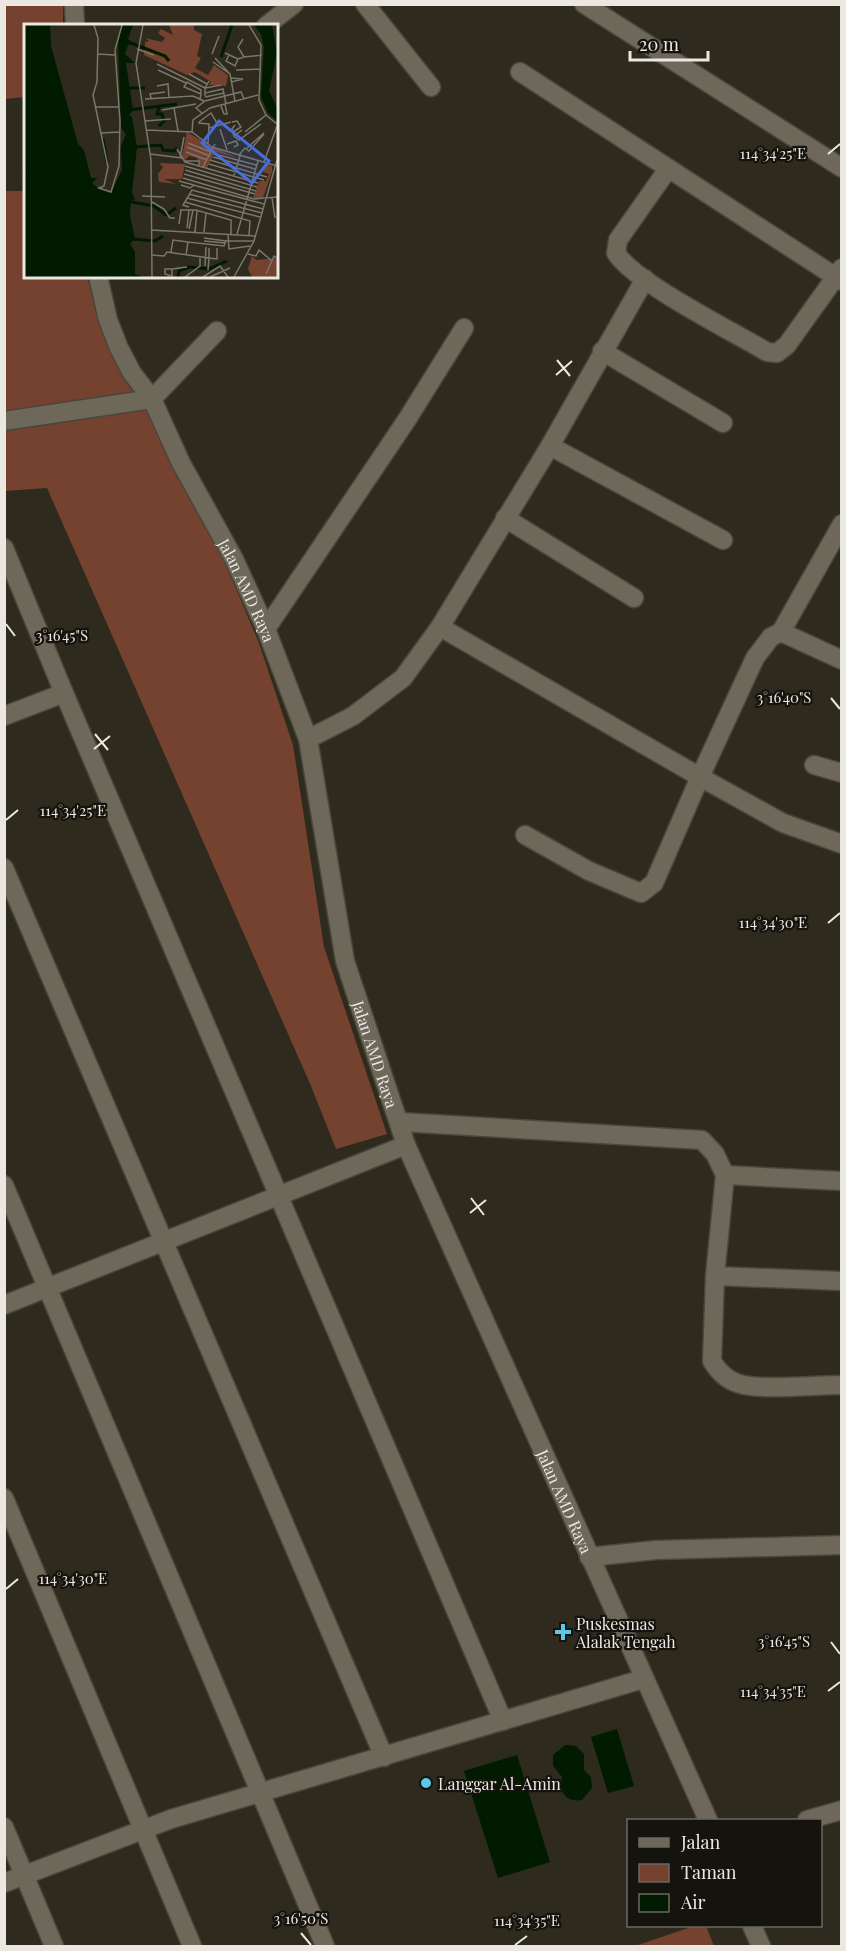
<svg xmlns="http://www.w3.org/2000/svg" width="846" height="1951" font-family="'Playfair Display',serif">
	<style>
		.green { fill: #74422f }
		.water { fill: #011b01 }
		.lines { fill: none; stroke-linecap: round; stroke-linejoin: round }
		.street-casing { stroke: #49463b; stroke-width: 21 }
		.street { stroke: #6d685a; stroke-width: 18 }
		.ticks { fill: none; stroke: #eae8e0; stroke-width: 2 }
		.poi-dot { fill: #5ac8e6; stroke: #15130d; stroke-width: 2 }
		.labels { text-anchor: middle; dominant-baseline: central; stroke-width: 4.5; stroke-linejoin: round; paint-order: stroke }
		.street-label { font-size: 16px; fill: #eae8e0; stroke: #15130d }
		.poi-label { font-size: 16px; fill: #eae8e0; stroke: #15130d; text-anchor: start }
		.inset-river { fill: none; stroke: #011b01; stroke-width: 3 }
		.inset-road { fill: none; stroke: #79766b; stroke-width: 1.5 }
		.view { fill: #466dda; fill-opacity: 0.15; stroke: #466dda; stroke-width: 3 }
		.inset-edge { fill: none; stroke: #eae8e0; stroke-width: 3 }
		.ticks-label { font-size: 15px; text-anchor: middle; fill: #eae8e0; stroke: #15130d; stroke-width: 4.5; stroke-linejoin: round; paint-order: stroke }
	</style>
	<rect width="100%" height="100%" fill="#2e2a1d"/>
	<g class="green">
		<path d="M5 4 63 5V25L26 26 25 97 5 99Z"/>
		<path d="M4 191H25L26 276H87L98 318 223 558 259 643 293 745 324 947 387 1134 336 1149 311 1086 47 488 5 491Z"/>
		<path d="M694 1926H706L714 1946H635Z"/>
	</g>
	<g class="water">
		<path d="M617 1729 634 1786 608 1793 591 1737Z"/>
		<path d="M565 1745 576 1746 584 1754V1770L591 1777 592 1788 582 1800C566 1803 558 1792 562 1777L553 1766V1755Z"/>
		<path d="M517 1755 550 1862 498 1878 464 1771Z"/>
	</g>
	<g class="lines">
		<g class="street-casing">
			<g id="street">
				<path d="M74 4 75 26"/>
				<path d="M365 4 431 87"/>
				<path d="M584 4 842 168"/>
				<path d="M266 26 294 4"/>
				<path d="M520 72 842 281"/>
				<path d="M668 169 618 240 616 253C635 283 732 331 767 352L777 353 787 345 842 268"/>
				<path id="s1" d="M98 276 108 320 119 348 132 373 152 399 181 463 234 559 266 629 308 739 345 961 406 1145 708 1820"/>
				<path d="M602 351 723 423"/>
				<path d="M4 421 152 399 217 331"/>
				<path d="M550 446 723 540"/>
				<path d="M505 518 634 598"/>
				<path d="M842 524 781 632 842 660"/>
				<path d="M4 548 64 693 503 1721"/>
				<path d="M440 627 700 777 654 883 641 893 589 871 525 835"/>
				<path d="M266 629 408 418 464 328"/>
				<path d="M781 632 771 637 755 658 700 777 783 823 842 844"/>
				<path d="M4 716 64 693"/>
				<path d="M308 739 353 716 403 678 440 627 550 446 645 279"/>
				<path d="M814 765 842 773"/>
				<path d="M4 868 384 1757"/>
				<path d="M400 1122 702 1140 715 1154 725 1175 715 1276 842 1281"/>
				<path d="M725 1175 842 1181"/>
				<path d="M4 1185 325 1946"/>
				<path d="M715 1276 712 1361C719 1373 729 1382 744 1385 766 1390 816 1385 842 1385"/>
				<path d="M4 1305 406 1145"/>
				<path d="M4 1498 192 1946"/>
				<path d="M589 1557 656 1550 842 1545"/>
				<path d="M807 1820 842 1810"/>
				<path d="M4 1827 54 1946"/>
				<path d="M4 1883 171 1819 643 1679"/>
				<path d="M752 1926 761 1946"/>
			</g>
		</g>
		<use href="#street" class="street"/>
	</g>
	<path class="ticks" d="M828 154 840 144M557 360 570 376M556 375 572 361M6 624 15 636M831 698 840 709M95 734 108 750M94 749 110 736M6 820 18 810M828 923 840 913M471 1198 484 1215M470 1213 486 1200M6 1589 18 1579M831 1642 840 1654M828 1691 840 1682M301 1933 311 1945M515 1945 527 1936"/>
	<g class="poi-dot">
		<path d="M560 1623h6v6h6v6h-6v6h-6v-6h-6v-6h6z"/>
		<circle cx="426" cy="1783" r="6"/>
	</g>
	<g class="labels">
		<g class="street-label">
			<text stroke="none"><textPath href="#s1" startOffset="350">Jalan AMD Raya</textPath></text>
			<text stroke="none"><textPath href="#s1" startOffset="834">Jalan AMD Raya</textPath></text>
			<text stroke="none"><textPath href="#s1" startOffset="1320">Jalan AMD Raya</textPath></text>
		</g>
		<g class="poi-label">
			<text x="576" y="1623">Puskesmas<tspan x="576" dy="18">Alalak Tengah</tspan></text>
			<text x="438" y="1783">Langgar Al-Amin</text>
		</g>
	</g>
	<g transform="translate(24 24)">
		<rect width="254" height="254" fill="#2e2a1d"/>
		<path d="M145 1H170V6L178 10 173 32 177 34 171 44 184 51 190 41 204 51 202 62 185 61 187 58 171 48 163 51 120 31 121 18 125 17 121 14 138 18 141 14 134 9 137 5 149 11ZM163 108 182 119 181 124 184 121 214 134 191 128 183 144 176 141 173 134 165 132 161 136 158 132ZM135 139 161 140 158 155H140L152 160 135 158 134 150 139 143ZM241 140 248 142V148L239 174H229L235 157H242L245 150 239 148ZM228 232 232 236 253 234V253H228L224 245Z" fill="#74422f"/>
		<path d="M0 1H26L27 22 54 120 60 126 67 154H73L68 159 76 166 87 169 98 146 97 122 102 110 97 104 94 16 99 1H109L104 15 111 20 104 21 101 30 111 39H102L109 86 105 91 108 93 113 123 108 169 111 176H107L106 192 111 214 106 220 111 228V250L119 253H0ZM230 1H248L253 29 245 67 253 84V97L244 89 237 73 240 23 237 10Z" fill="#011b01"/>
		<path class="inset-river" d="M107 19 141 32 145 37M197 33 208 1M101 64H121M135 83 133 90H138L140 97 135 102M105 86 153 80M79 115 83 139M110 123 137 121 139 126 150 127 153 124M0 146 18 216 36 253M102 177 130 182 142 191 152 184M107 215 131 217 139 212M154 253 155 247 165 243 185 245 203 237"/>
		<path class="inset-road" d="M70 1 74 14 73 58 69 71 84 143 80 162 75 164 87 168 95 142 96 97 91 26 98 1M119 1 112 39 127 136 128 253M225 1 237 21 235 76 242 91 253 100M219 15 214 23 220 33 238 31M113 25 130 31M201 29 214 35 220 33M73 30 91 31M188 30 195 12M205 31 202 37 211 42 214 35M191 34 206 50M189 38 206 50 211 77M133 40 181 64 185 57M134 46 162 59M212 46 236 45M165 50 183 60M207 54 219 55 207 58M133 62 144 60 145 74M181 69V64L197 61M234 71 186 84 169 96 168 108 188 123 253 142M181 72V69L199 65 202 80M181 73 200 69M127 74 126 70 141 68M121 75 169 72 180 77M176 75 177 70V66L163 58 160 63 177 70M197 82 200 90H203L201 80M71 83H95M150 84 154 107M138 86 172 80M178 89 172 84 181 77 217 68 220 75M121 97 147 95M175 98 187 89 193 99M208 98 213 97 217 103 209 108M174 99 185 100 184 120M211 101 208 105 210 112 218 106M185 104 207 98M196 105 203 126M122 106 168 108M221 108 242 91M77 109 96 108M210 112 215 116 237 100M164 119 187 128M203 120 212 117 214 121 210 123M163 123 186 132M223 124 240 109M153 125 161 138 234 159M162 128 183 136M126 130 158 134M191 130 232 141M215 131 221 124 225 127 240 110M189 133 231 145M156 134 160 113M186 136 243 153M161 137H175V142M240 138 253 102M185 140 240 156M161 142 233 163M179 143 191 120M161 146 232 167M160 150 231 170M210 151 216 132M159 154 230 175 253 173M155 157 170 161 166 164 157 161M169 161 240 180M165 170 238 189M118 172 141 173M163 174 236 193M248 174 251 194M128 178 140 185 146 194H151M161 178 226 197 225 212M165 183 159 181 168 166 239 185M155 200 157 186H172L207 196V210M163 204 165 186M165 205 169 186M127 206 231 212M171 208 173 187M180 208 182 189M204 210 205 225 226 222M213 210 234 137M180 214 202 217M180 217 201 219M185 224V234L193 235V224M147 228 149 216 164 218M224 230 232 232 235 226 248 237M127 231 140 232 143 228 185 234 184 246M162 231 164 218 200 222 202 217H230M181 242 182 223M242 250 250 232 253 234M147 252 141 250V245H148M148 253V245L163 243M161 253 176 242V234M179 253 196 242 204 253M186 253 206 244M210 253 230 217 253 136"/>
		<path class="view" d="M195 97 245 137 228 159 178 119Z"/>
		<rect width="254" height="254" class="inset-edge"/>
	</g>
	<g class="ticks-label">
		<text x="773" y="159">114°34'25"E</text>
		<text x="62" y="641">3°16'45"S</text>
		<text x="784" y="703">3°16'40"S</text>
		<text x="73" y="816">114°34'25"E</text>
		<text x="773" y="928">114°34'30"E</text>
		<text x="73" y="1584">114°34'30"E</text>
		<text x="784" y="1647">3°16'45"S</text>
		<text x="773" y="1697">114°34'35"E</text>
		<text x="301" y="1924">3°16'50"S</text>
		<text x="527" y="1926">114°34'35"E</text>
	</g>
	<rect width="846" height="1951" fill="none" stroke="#eae8e0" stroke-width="12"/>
	<rect x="627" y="1819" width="195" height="108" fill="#15130d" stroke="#6a6861" stroke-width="1.5"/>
	<rect x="639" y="1838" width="30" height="9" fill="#6d685a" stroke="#6a6861" stroke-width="1.5"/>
	<text x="681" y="1849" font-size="18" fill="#eae8e0">Jalan</text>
	<rect x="639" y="1864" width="30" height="18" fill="#74422f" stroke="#6a6861" stroke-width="1.5"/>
	<text x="681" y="1879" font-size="18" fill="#eae8e0">Taman</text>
	<rect x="639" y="1894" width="30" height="18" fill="#011b01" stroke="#6a6861" stroke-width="1.5"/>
	<text x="681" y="1909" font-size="18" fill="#eae8e0">Air</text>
	<path d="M630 51v9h78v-9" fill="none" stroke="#eae8e0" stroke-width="3"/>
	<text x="639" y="51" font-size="18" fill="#eae8e0" stroke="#15130d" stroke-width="4.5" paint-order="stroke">20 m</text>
</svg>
